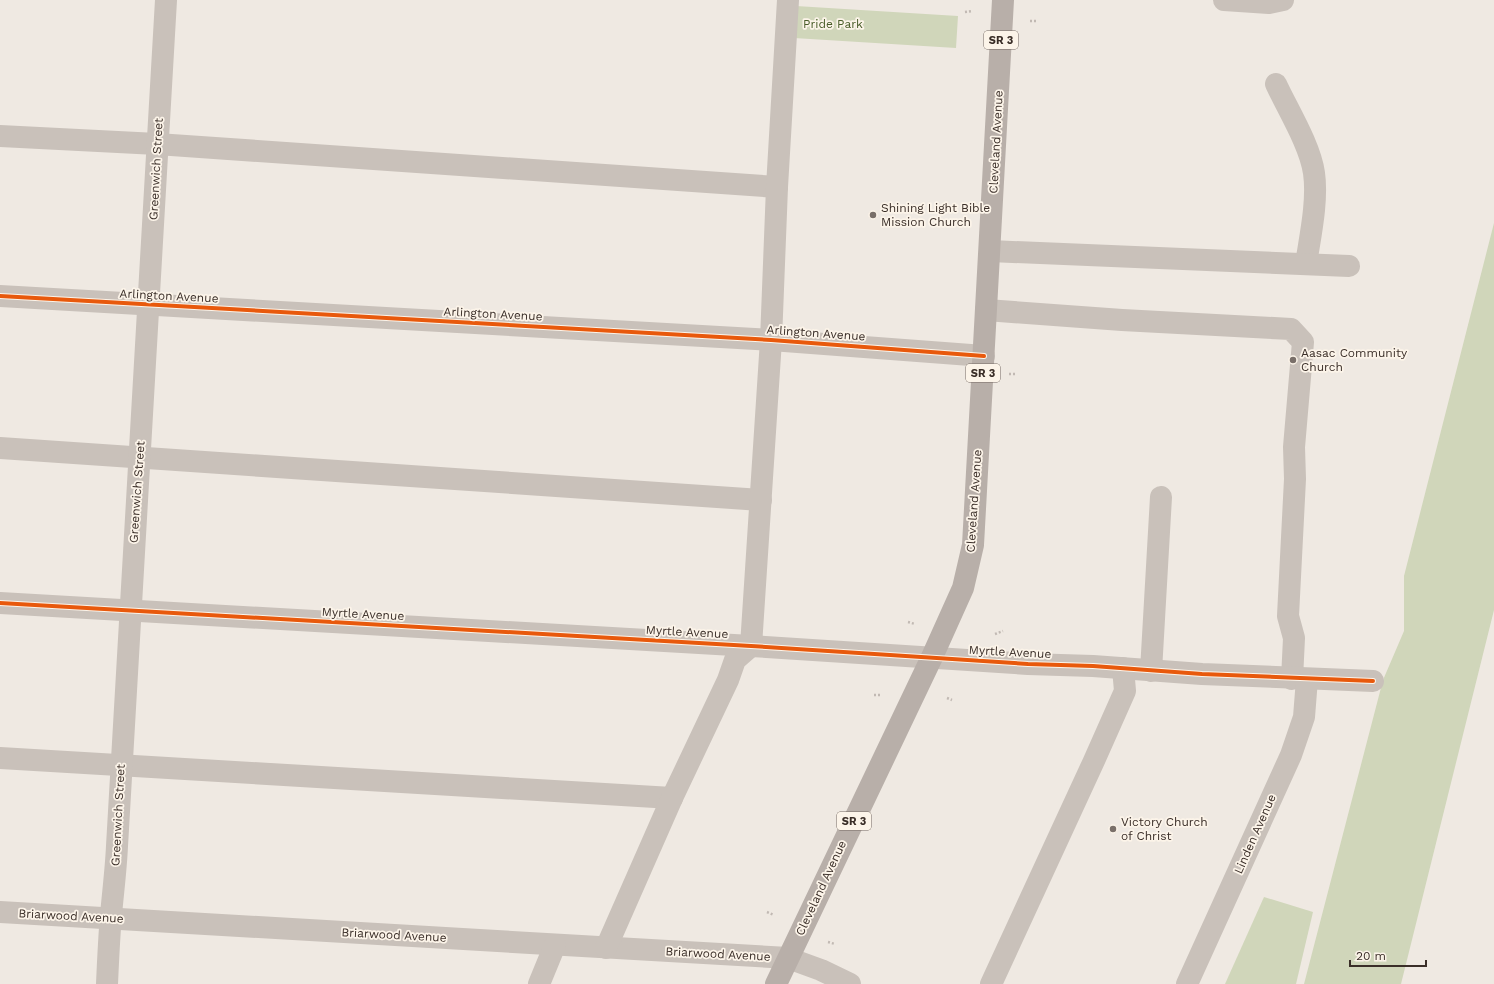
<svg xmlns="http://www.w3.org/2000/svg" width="1494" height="984" font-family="'Work Sans',sans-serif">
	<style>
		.green { fill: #d0d6ba }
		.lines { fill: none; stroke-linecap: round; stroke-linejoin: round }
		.path { stroke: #c1b9b3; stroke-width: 2.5; stroke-dasharray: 2 2; stroke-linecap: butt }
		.minor { stroke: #c9c1ba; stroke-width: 22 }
		.major { stroke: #b8afa9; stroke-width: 22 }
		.cycleway-casing { stroke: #fcf4e9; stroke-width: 6 }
		.cycleway { stroke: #e8590c; stroke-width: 4 }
		.poi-dot { fill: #796f69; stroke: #fcf4e9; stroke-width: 1.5 }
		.labels { text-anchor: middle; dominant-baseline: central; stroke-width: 3.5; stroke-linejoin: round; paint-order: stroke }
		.shield { fill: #fcf4e9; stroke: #746962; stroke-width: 1 }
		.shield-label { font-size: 11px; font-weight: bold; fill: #3a2e28 }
		.park-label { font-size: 12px; fill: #485c28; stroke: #fcf4e9 }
		.street-label { font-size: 12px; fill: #3a2e28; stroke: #fcf4e9 }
		.poi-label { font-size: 12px; fill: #3a2e28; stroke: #fcf4e9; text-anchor: start }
	</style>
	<rect width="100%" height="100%" fill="#efe9e2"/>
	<g class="green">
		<path d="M796 6 958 16 956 48 794 38Z"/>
		<path d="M1494 223V610L1401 984H1304L1383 680 1404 631V576Z"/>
		<path d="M1264 897 1313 912 1296 984H1225Z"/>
	</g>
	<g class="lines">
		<g class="path">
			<path d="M965 12 972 11"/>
			<path d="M1030 21H1038"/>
			<path d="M1009 374H1017"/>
			<path d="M908 622 915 624"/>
			<path d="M995 634 1003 631"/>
			<path d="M874 695H880"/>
			<path d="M947 698 952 700"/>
			<path d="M767 912 774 915"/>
			<path d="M828 942 835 944"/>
		</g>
		<g class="minor">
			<path d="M1224 0 1269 3 1283 0"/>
			<path d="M1276 84C1288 110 1310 145 1314 173 1318 201 1310 237 1306 264"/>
			<path d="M0 136 157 144 777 187"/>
			<path d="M990 251 1349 266"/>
			<path d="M0 296 771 340 984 356"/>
			<path d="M986 310 1122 320 1291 329 1303 342 1294 447 1295 479 1288 616 1294 638 1292 679"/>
			<path d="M0 448 761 500"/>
			<path d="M0 603 751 646 1028 664 1093 666 1202 674 1373 681"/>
			<path d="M1151 671 1161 497"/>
			<path d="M0 758 672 798"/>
			<path d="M0 912 788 958 821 970 850 984"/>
			<path d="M606 948 672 798 728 680 735 660 751 646 771 340 777 187 788 0"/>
			<path d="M107 984C108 961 109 938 111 915 113 892 116 869 117 846 132 564 148 282 166 0"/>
			<path d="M539 984 555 945"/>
			<path d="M991 984 1093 763 1125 691 1123 668"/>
			<path d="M1187 984 1291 755 1304 717 1307 679"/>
		</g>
		<path class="major" d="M776 984 932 657 963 588 973 545 1003 0"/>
		<g class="cycleway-casing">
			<g id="cycleway">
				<path d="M0 296 771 340 984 356"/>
				<path d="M0 603 751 646 1028 664 1093 666 1202 674 1373 681"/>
			</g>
		</g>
		<use href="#cycleway" class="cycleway"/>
	</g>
	<g class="poi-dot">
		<circle cx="873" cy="215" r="4"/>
		<circle cx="1293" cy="360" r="4"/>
		<circle cx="1113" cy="829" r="4"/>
	</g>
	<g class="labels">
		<g class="shield">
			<rect x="984" y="31" width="34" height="18" rx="3"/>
			<rect x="966" y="364" width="34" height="18" rx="3"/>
			<rect x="837" y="812" width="34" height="18" rx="3"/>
		</g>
		<g class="shield-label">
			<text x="1001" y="40">SR 3</text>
			<text x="983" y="373">SR 3</text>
			<text x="854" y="821">SR 3</text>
		</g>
		<g class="park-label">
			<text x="833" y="24">Pride Park</text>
		</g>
		<g class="street-label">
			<text transform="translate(996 142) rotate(-87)">Cleveland Avenue</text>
			<text transform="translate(156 169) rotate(-87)">Greenwich Street</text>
			<text transform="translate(169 296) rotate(3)">Arlington Avenue</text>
			<text transform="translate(493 314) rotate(3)">Arlington Avenue</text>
			<text transform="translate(816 333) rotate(4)">Arlington Avenue</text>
			<text transform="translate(137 492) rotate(-86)">Greenwich Street</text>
			<text transform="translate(974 501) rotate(-86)">Cleveland Avenue</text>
			<text transform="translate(363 614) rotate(3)">Myrtle Avenue</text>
			<text transform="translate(687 632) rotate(3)">Myrtle Avenue</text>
			<text transform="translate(1010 652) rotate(3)">Myrtle Avenue</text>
			<text transform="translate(118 815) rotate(-87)">Greenwich Street</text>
			<text transform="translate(1255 834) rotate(-66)">Linden Avenue</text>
			<text transform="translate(821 888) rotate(-65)">Cleveland Avenue</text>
			<text transform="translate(71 916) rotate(3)">Briarwood Avenue</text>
			<text transform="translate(394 935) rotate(3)">Briarwood Avenue</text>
			<text transform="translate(718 954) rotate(3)">Briarwood Avenue</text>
		</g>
		<g class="poi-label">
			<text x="881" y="208">Shining Light Bible<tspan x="881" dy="14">Mission Church</tspan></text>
			<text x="1301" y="353">Aasac Community<tspan x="1301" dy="14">Church</tspan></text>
			<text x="1121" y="822">Victory Church<tspan x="1121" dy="14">of Christ</tspan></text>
		</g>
	</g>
	<path d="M1350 960v6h76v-6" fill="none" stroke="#3a2e28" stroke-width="2"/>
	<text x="1356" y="960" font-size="12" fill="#3a2e28" stroke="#fcf4e9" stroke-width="3" paint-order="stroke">20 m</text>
</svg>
